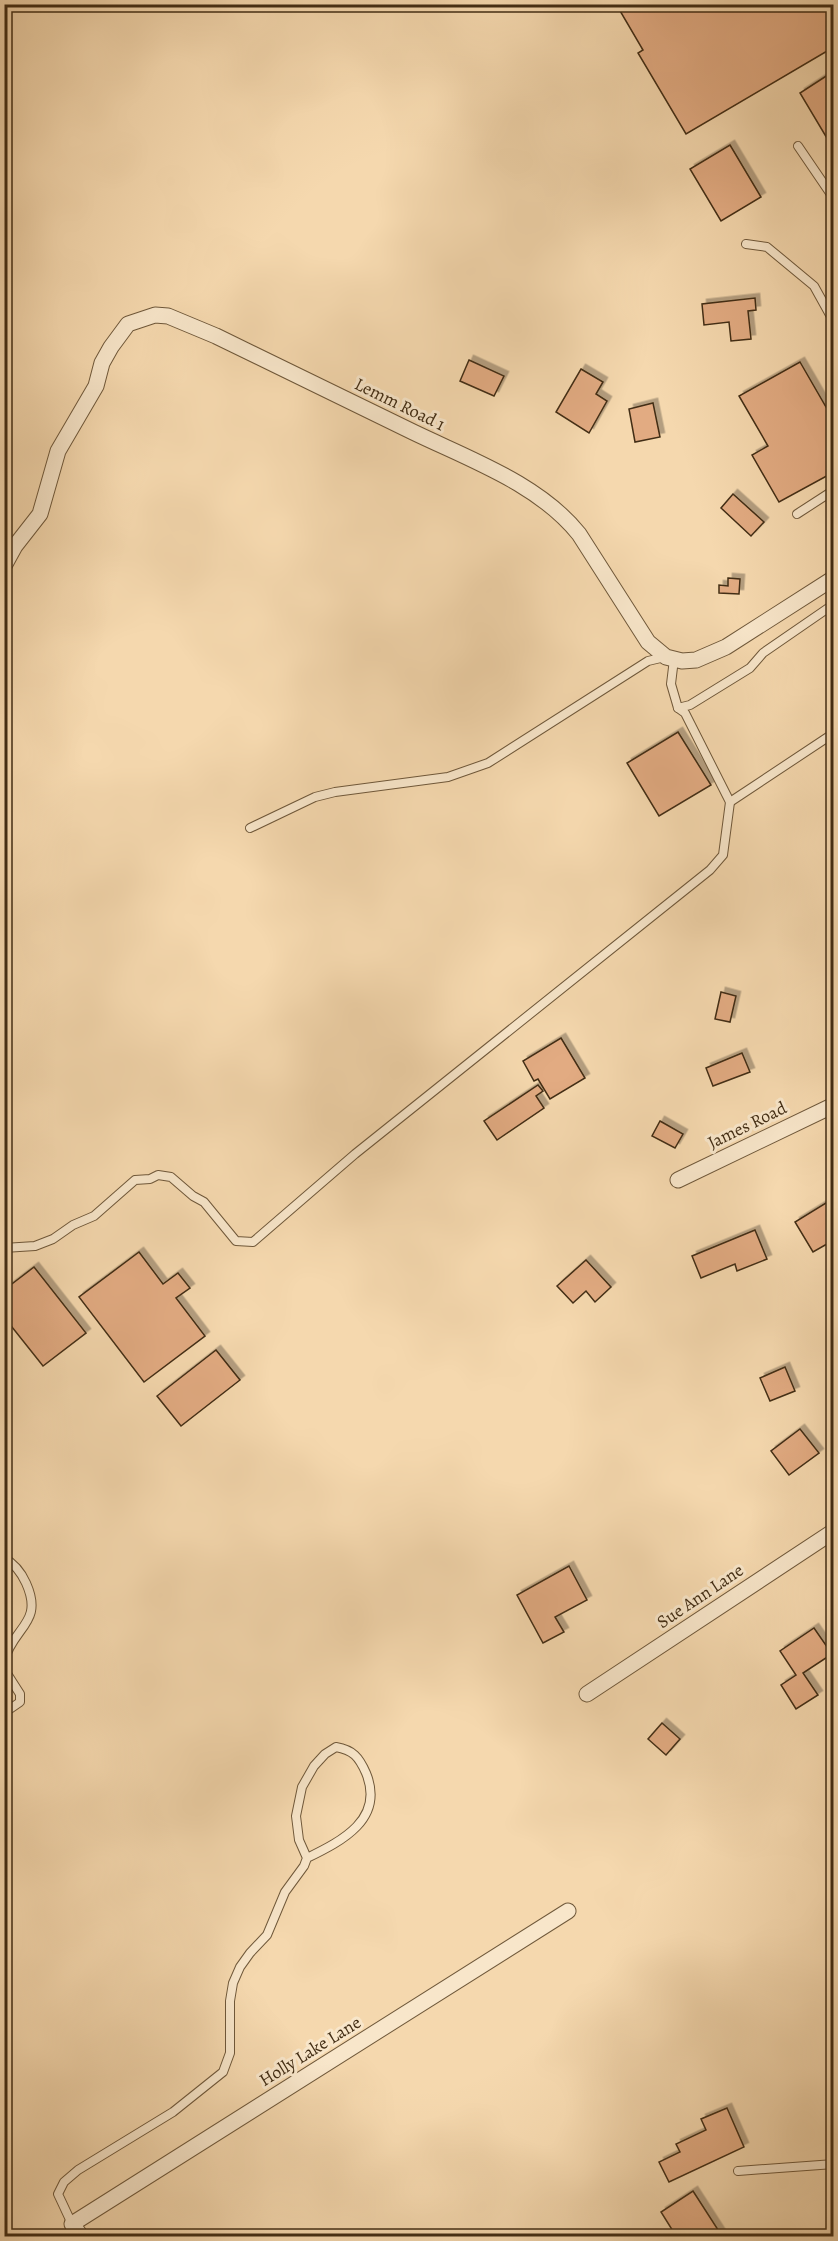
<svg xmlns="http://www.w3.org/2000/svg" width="838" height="2241" font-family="Alegreya,serif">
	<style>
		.building { fill: #e2ab82; stroke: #422d14; stroke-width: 1.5; filter: url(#shadow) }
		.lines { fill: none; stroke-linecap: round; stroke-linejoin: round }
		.service-casing { stroke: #6f583a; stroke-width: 10 }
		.minor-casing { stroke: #6f583a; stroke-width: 17 }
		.service { stroke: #f8e6ca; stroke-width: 8 }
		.minor { stroke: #f8e6ca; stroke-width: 15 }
		.labels { text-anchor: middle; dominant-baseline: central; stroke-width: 6; stroke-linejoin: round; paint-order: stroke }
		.street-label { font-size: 18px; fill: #422d14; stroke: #f8e6ca }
	</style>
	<defs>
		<filter id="shadow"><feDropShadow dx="4.5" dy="-4.5" stdDeviation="0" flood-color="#0004"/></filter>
	</defs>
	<rect width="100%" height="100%" fill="#f5d8ae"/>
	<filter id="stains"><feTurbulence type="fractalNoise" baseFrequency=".00333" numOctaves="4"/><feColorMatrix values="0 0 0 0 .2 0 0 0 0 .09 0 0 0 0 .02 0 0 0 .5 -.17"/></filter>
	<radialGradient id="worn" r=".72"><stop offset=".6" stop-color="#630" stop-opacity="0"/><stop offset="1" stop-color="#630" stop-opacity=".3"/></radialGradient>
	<g class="building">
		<path d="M616 4H834V47L686 134 638 53 643 50Z"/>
		<path d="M834 71V150L800 93Z"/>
		<path d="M730 145 761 197 721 221 690 169Z"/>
		<path d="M755 298 756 310 748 311 751 339 731 341 729 322 704 325 702 304Z"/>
		<path d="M469 360 504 376 494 396 460 381Z"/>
		<path d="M800 362 834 421V472L779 502 752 455 768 446 739 396Z"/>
		<path d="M581 369 603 382 596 394 607 401 589 433 556 412Z"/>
		<path d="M653 403 660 437 635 442 629 409Z"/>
		<path d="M733 494 764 522 751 536 721 508Z"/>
		<path d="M728 578 740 579 739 594 719 593V585L728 586Z"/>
		<path d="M678 732 711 785 659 816 627 763Z"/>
		<path d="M721 992 736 996 730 1022 715 1019Z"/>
		<path d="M561 1038 585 1078 550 1099 538 1079 534 1081 523 1061Z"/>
		<path d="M742 1053 750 1072 713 1086 706 1068Z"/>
		<path d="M538 1085 543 1091 536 1096 544 1108 497 1140 484 1121Z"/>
		<path d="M660 1121 683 1134 675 1148 652 1136Z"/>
		<path d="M834 1198V1240L813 1252 795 1222Z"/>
		<path d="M755 1230 767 1259 737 1271 735 1264 701 1278 692 1256Z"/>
		<path d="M139 1252 163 1284 178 1273 190 1288 176 1298 205 1336 144 1382 79 1297Z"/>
		<path d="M586 1260 611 1287 595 1302 586 1291 573 1303 557 1286Z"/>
		<path d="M34 1267 86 1333 43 1366 4 1317V1290Z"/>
		<path d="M216 1350 240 1380 181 1426 157 1396Z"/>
		<path d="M785 1367 795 1391 770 1401 760 1378Z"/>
		<path d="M800 1429 819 1453 789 1475 771 1451Z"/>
		<path d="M569 1566 587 1600 555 1617 564 1632 543 1643 517 1595Z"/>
		<path d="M814 1628 832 1654 803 1673 818 1695 796 1709 781 1685 796 1675 780 1651Z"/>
		<path d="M662 1723 680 1739 666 1755 648 1739Z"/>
		<path d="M727 2108 744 2147 669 2182 659 2162 680 2152 676 2144 706 2130 701 2119Z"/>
		<path d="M693 2191 722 2236H676L661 2212Z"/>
	</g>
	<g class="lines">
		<g class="service-casing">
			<g id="service">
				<path d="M798 146 830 193 834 191"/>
				<path d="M746 244 767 247 814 286 834 322"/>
				<path d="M797 514 834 490"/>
				<path d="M674 659 671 684 678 708 690 705 750 668 763 653 834 604"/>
				<path d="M730 802 834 733"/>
				<path d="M250 828 315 797 335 792 448 777 488 763 648 661 665 657"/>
				<path d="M4 1248 35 1246 53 1239 73 1225 94 1216 135 1180 150 1179 158 1175 171 1177 193 1196 204 1202 236 1241 253 1242 355 1154 710 870 723 855 730 802 685 713 678 708"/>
				<path d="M4 1558C15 1564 21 1572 26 1583 44 1623 14 1626 4 1661"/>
				<path d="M4 1669 20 1694V1702L4 1713"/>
				<path d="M738 2171 834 2164"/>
				<path d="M72 2224 58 2194 64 2182 78 2170 173 2112 223 2072 230 2053V2001L233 1983 240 1967 250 1953 267 1935 285 1892 304 1866 307 1858 299 1840 296 1816 302 1787 314 1766 325 1754 336 1747C353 1750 359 1757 366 1773 385 1819 342 1841 307 1858"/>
			</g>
		</g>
		<g class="minor-casing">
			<g id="minor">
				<path d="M4 566 15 546 40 514 58 451 96 386 102 363 111 347 128 324 155 315 168 316 216 336C282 368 348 400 413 432 471 460 539 484 579 534L648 642 666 657 682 661 696 660 726 647 834 578"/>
				<path d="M678 1180 834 1105"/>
				<path d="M587 1694 834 1531"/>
				<path d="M81 2236 72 2224 568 1911"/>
			</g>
		</g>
		<use href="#service" class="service"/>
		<use href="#minor" class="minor"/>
	</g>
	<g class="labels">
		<g class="street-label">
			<text transform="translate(400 404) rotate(26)">Lemm Road 1</text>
			<text transform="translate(747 1125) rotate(-26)">James Road</text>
			<text transform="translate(700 1596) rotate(-34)">Sue Ann Lane</text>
			<text transform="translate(310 2051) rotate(-32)">Holly Lake Lane</text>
		</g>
	</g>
	<rect width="838" height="2241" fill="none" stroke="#f5d8ae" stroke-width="24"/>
	<rect x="6" y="6" width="826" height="2229" fill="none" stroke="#422d14" stroke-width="3"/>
	<rect x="12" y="12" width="814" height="2217" fill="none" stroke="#422d14" stroke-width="1.5"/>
	<rect width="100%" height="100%" filter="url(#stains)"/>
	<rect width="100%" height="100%" fill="url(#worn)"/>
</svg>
